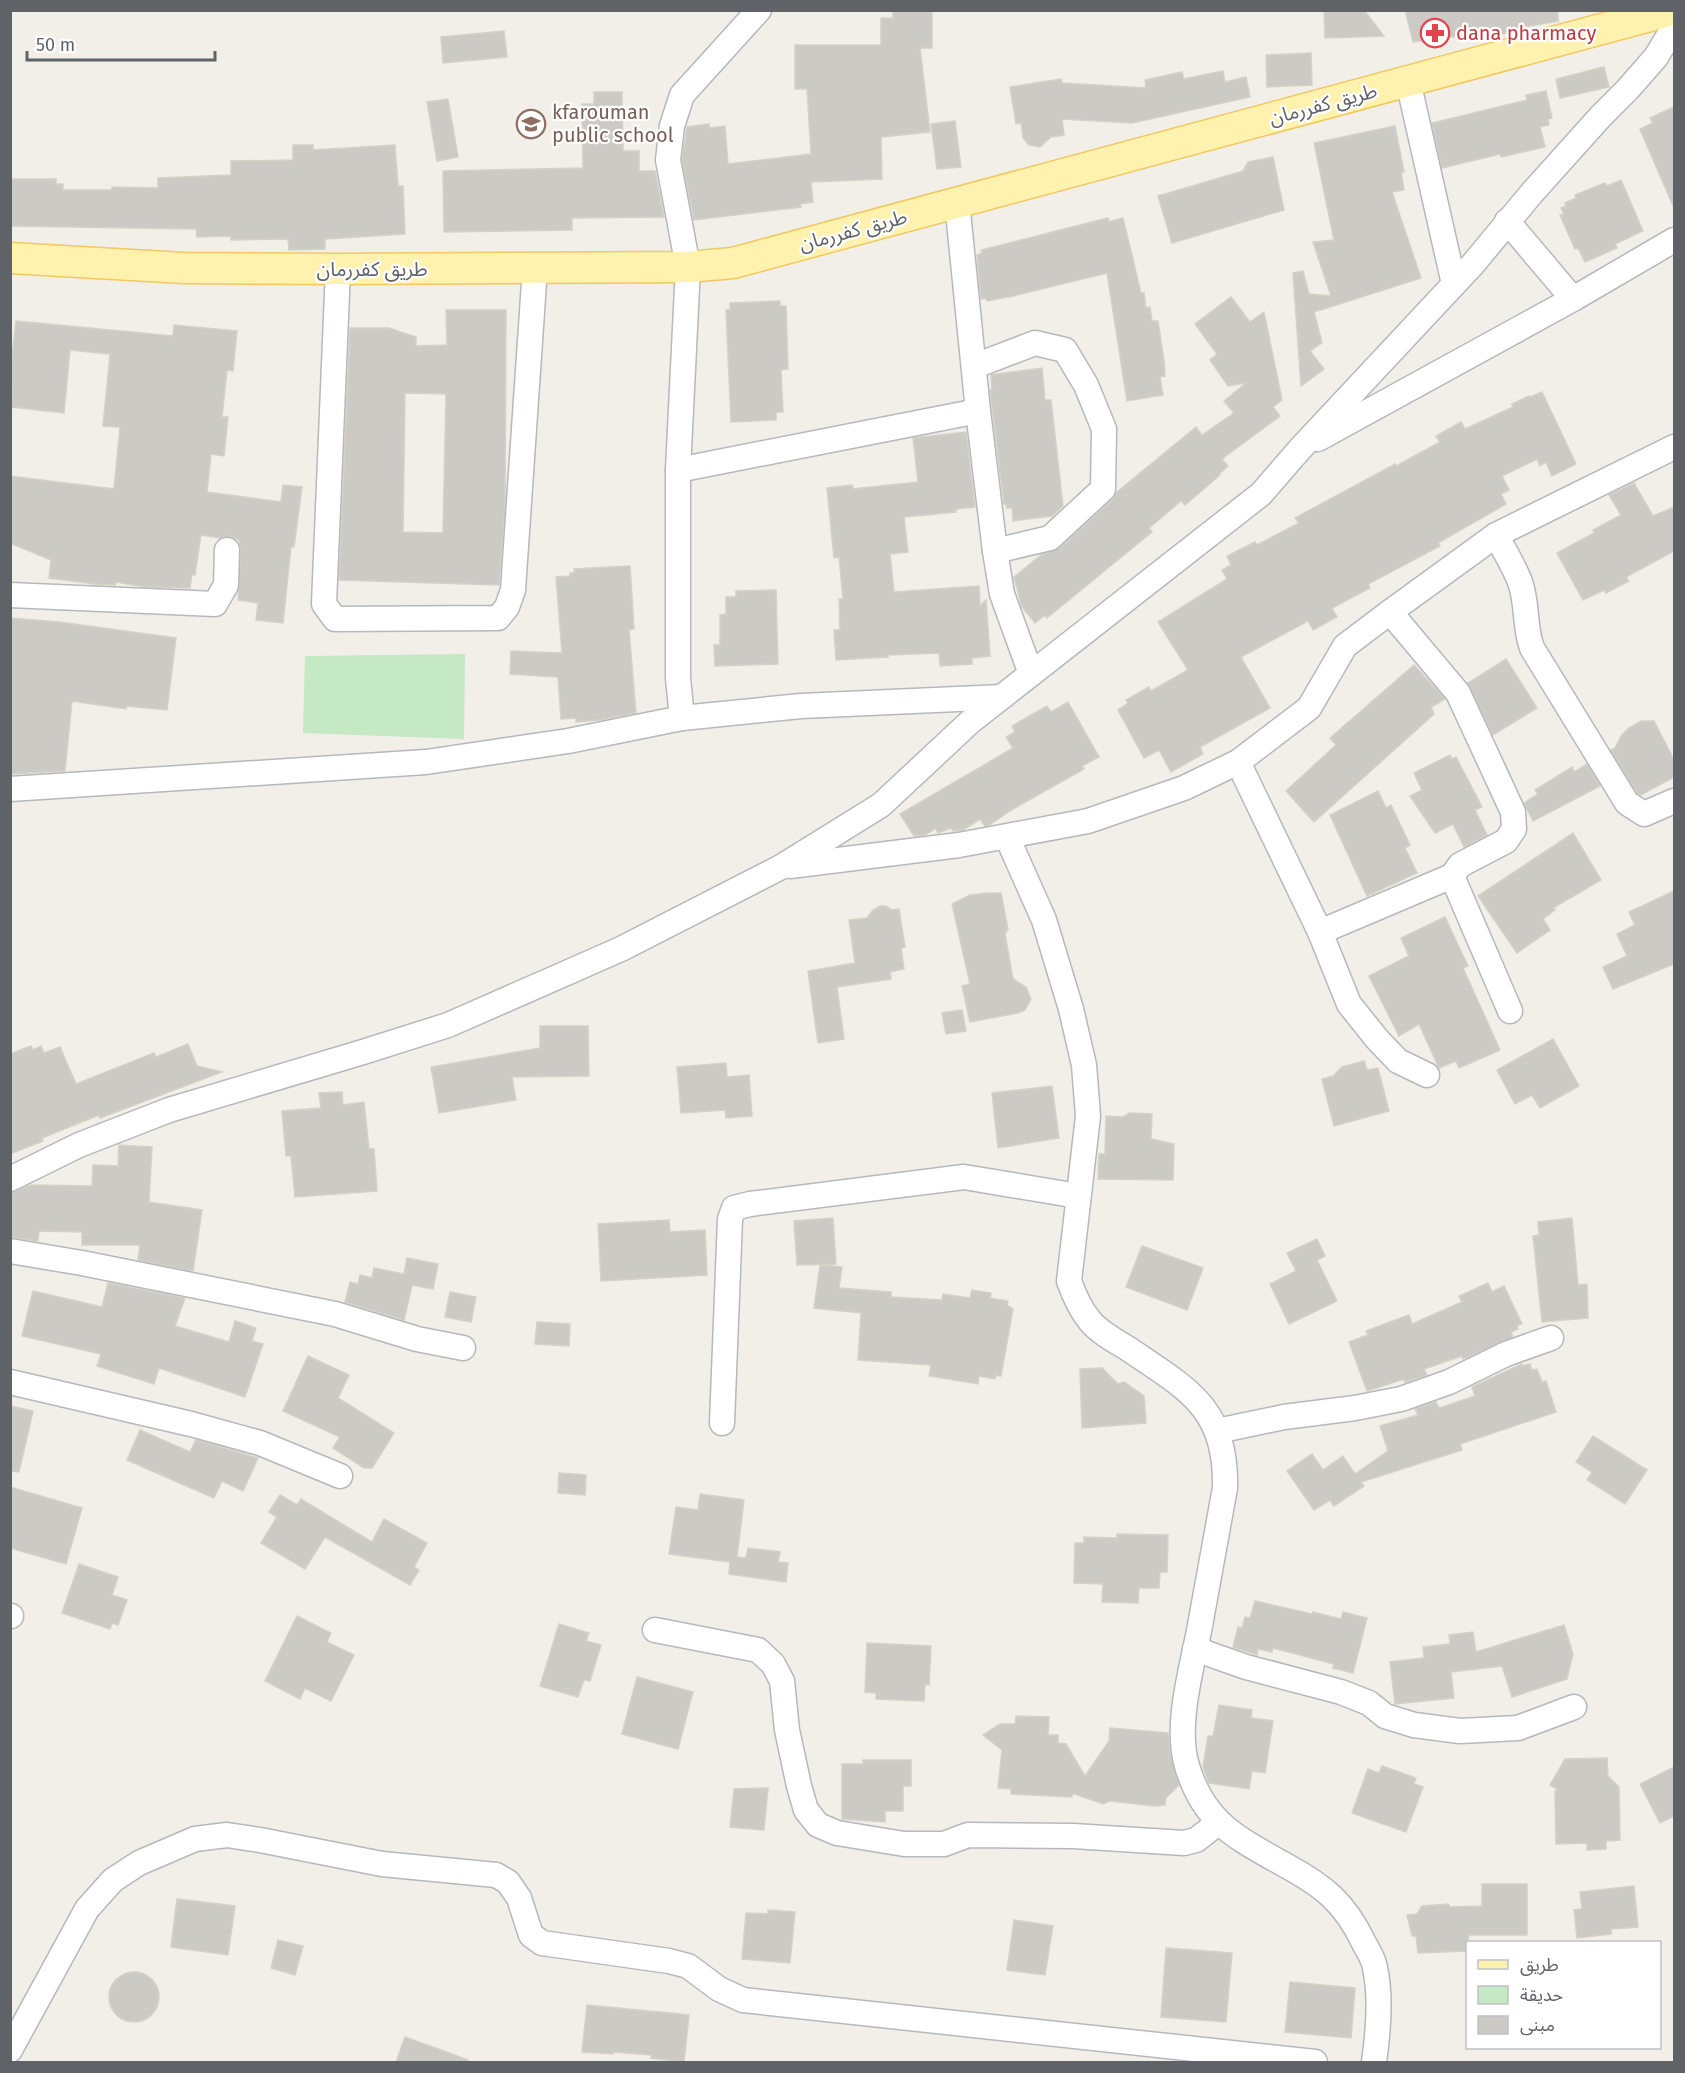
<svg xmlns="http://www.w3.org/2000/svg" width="1685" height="2073" font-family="'Fira Sans','Noto Sans Arabic',sans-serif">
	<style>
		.green { fill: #c5e8c5 }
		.building { fill: #cccac5; stroke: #d6d1c6; stroke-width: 1.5; fill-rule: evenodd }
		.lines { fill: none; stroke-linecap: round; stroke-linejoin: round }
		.minor-casing { stroke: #b5b8bc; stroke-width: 27 }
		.major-casing { stroke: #f2c960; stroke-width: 33 }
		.minor { stroke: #fff; stroke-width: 24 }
		.major { stroke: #fff2af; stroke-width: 30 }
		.labels { text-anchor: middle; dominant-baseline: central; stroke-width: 4.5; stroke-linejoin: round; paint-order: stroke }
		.health-label { font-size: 20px; fill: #be3a42; stroke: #fff; text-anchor: start }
		.street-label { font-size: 20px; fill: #5f6368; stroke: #fff }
		.education-label { font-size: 20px; fill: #785e54; stroke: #fff; text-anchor: start }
	</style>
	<rect width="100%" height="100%" fill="#f1efe8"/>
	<path class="green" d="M465 654 464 739 303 733 305 656Z"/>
	<g class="building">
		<path d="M893 10H932V48H920L930 132 881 137 882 179 811 182 813 202 800 204 801 207 694 220 682 160 687 127 709 124 710 128 725 126 728 164 811 154 807 89H795V45H881V18H893Z"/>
		<path d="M1324 10H1364L1384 36 1325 38Z"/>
		<path d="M1405 10H1558V21L1507 30 1508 33 1461 41 1460 36 1413 42Z"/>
		<path d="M504 31 507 57 443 63 441 37Z"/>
		<path d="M1311 53 1312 85 1267 87 1266 55Z"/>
		<path d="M1604 67 1609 87 1560 98 1556 79Z"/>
		<path d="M1223 71 1225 82 1246 77 1250 97 1132 123 1062 119 1064 135 1051 137 1040 147 1029 145 1023 138 1021 123 1016 124 1010 87 1061 79 1062 83 1146 88 1145 80 1182 72 1184 79Z"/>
		<path d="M1546 91 1552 118 1548 119 1549 125 1540 127 1545 147 1501 157 1500 154 1442 168 1432 123 1527 100 1526 95Z"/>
		<path d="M594 92H622L623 151H639V171H655L664 217 572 218V230L444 232 443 171 583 168 582 104H594Z"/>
		<path d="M448 99 458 157 437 161 427 102Z"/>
		<path d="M1674 107V208L1640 129 1653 123 1650 118Z"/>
		<path d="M955 121 961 167 937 169 931 124Z"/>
		<path d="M1395 126 1404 172H1401L1404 190 1392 192 1421 278 1314 312 1322 343 1310 351 1324 369 1301 386 1293 273 1303 271 1309 294 1331 296 1313 242 1334 240 1314 143Z"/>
		<path d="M293 145H313V150L395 145 398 186H403L405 234 325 239V249L289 250 288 239 231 240V236L197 237 196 229 10 226V179H56V184H63V190H112V187L158 188V178L231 175V161L293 160Z"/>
		<path d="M1273 157 1284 210 1172 243 1158 196 1243 171 1248 162Z"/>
		<path d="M1621 180 1643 231 1615 244 1617 248 1585 262 1578 248 1575 249 1560 215 1564 214 1561 208 1566 206 1565 203 1576 198 1575 195 1605 183 1607 186Z"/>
		<path d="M1108 218 1109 222 1123 218 1141 293H1144L1146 308 1150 307 1152 321H1158L1164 361 1165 376 1160 377 1163 395 1127 401 1107 273 1013 296 987 301 986 298 981 299 977 255 982 253 981 250Z"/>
		<path d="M1231 297 1250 322 1264 312 1282 400 1273 407 1280 416 1222 459 1228 466 1219 474 1220 475 1185 505 1181 501 1149 528 1152 532 1047 618 1045 615 1035 623 1022 607 1014 577 1041 555 1060 548 1113 499 1117 492 1196 427 1202 435 1234 413 1224 401 1246 383 1228 386 1210 360 1217 354 1195 324Z"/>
		<path d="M780 301V306H786L788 369 781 370 783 412H776V420L731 422 726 310H730V303Z"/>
		<path d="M446 310H506L505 505 499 585 339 580 350 328H389L416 337V346L447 345ZM405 393 446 394 443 533 403 532Z"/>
		<path d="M16 321 173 336 174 325 237 331 233 371 227 370 222 417H228L224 456 211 454 207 492 281 502 283 485 302 487 294 547H291L283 623 256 620 258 603 238 600 241 550 239 540 228 536 220 538 201 535 195 575 192 574 190 588 145 587 116 582 115 585 94 584 49 578 51 560 10 543V476L114 489 120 427 103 426 110 354 70 350 64 413 11 407 13 387 10 386V373Z"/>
		<path d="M1042 368 1045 400H1051L1063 506 1052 516 1013 521 1012 508H1007L1006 504H1004L990 390H992L991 375Z"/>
		<path d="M1542 392 1576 464 1552 476 1546 462 1540 466 1537 459 1502 476 1509 490 1501 494 1506 504 1438 543 1440 546 1368 584 1370 588 1332 608 1337 617 1313 630 1308 621 1241 657 1270 708 1200 747 1203 754 1171 772 1159 750 1144 758 1118 710 1128 703 1126 700 1149 687 1151 691 1188 670 1158 622 1227 579 1222 570 1231 565 1227 556 1255 542 1257 545 1299 523 1295 518 1395 464 1396 466 1440 442 1436 436 1461 422 1465 429 1513 407 1512 404 1529 396 1530 397Z"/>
		<path d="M966 432 975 507 956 509V512L904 517 908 552 890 554 894 592 979 586 980 606 986 600 990 656 972 658V664L940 666 939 653 888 655V657L836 660 834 630H840L839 599H843L839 557 834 558 827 488 852 485 853 489 918 482 913 438Z"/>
		<path d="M1634 483 1653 516 1674 507V551L1626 577 1629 581 1606 593 1604 590 1583 600 1557 553 1594 533 1593 530 1621 515 1609 495Z"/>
		<path d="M630 566 634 629 629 630 636 713 598 720 576 722V718L561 719 558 677 510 674 511 651 562 653 556 577 570 576V573H575L574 569Z"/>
		<path d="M776 590 778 664 715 666 714 645H720V615L726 614V597H736V591Z"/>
		<path d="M10 618 59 622 176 638 167 710 126 706V709L72 701 65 771 10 774Z"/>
		<path d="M1506 659 1537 708 1493 735 1468 683Z"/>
		<path d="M1414 665 1445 699 1431 707 1434 714 1314 822 1286 791 1336 745 1330 738Z"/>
		<path d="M1068 702 1099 757 1082 766 1084 769 1013 809 989 825 985 826 980 819 963 830 953 831 951 828 938 833 936 828 925 835 914 836 900 814 1013 748 1006 737 1015 732 1012 726 1047 706 1051 712Z"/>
		<path d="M1641 721H1654L1674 760V777L1641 795 1637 793 1611 750 1615 748 1621 736 1629 728Z"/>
		<path d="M1450 755 1452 759 1456 757 1482 807 1475 810 1487 835 1464 847 1453 824 1435 833 1410 796 1422 790 1414 773Z"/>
		<path d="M1587 764 1600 786 1533 821 1524 803 1538 794 1535 790 1572 767 1574 772Z"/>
		<path d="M1378 791 1386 808 1391 805 1410 845 1405 848 1417 873 1367 896 1330 815Z"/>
		<path d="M1573 833 1601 880 1553 908 1555 910 1543 919 1550 930 1517 953 1478 896Z"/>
		<path d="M1674 891V964L1613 989 1603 967 1627 956 1617 934 1635 925 1629 912Z"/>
		<path d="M987 893H1001L1008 929 1005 934 1013 979 1026 987 1031 999 1025 1010 1018 1013 970 1022 962 986 970 984 952 904 970 895Z"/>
		<path d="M880 906H886L892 910 899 909 905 947 901 948 904 969 890 972 891 979 837 987 844 1039 818 1043 808 971 855 963 849 920 867 918 873 910Z"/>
		<path d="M1445 917 1468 966 1463 968 1500 1050 1459 1068 1456 1061 1439 1068 1419 1024 1399 1036 1369 976 1409 956 1401 938Z"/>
		<path d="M962 1010 966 1031 946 1034 942 1013Z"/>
		<path d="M540 1026H588L589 1076 512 1077 516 1100 439 1113 431 1067 540 1048Z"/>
		<path d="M1553 1039 1579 1086 1540 1108 1532 1095 1515 1104 1497 1070Z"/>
		<path d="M188 1044 197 1066 222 1072 100 1118 99 1115 42 1138 43 1141 10 1154V1054L31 1046 33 1050 41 1046 44 1053 60 1047 76 1084 154 1053 156 1057Z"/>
		<path d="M1364 1061 1367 1070 1378 1068 1389 1111 1334 1126 1322 1079 1333 1076 1342 1067Z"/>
		<path d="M726 1063 727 1077 749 1075 752 1116 726 1118 725 1110 681 1113 677 1067Z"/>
		<path d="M1052 1086 1059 1138 998 1148 992 1093Z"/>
		<path d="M342 1092 343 1105 364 1102 369 1149H374L377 1191 295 1197 291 1156H286L282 1111 321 1108 319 1093Z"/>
		<path d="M1129 1113 1152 1114 1151 1139 1174 1144 1173 1180 1098 1179 1099 1154H1105L1106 1116 1123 1117Z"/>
		<path d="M119 1145 152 1147 149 1202 202 1210 193 1271 138 1260 140 1245H82V1232L39 1231 38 1241 10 1237V1193L31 1185 92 1186 93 1165 118 1166Z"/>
		<path d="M833 1218 836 1264 797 1265 794 1221Z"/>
		<path d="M1572 1218 1578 1285 1587 1284 1588 1318 1542 1322 1533 1236 1539 1235 1538 1222Z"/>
		<path d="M669 1220 670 1232 705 1230 707 1275 601 1281 598 1224Z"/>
		<path d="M1317 1239 1325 1256 1317 1260 1337 1301 1289 1324 1270 1284 1296 1271 1287 1253Z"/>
		<path d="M1142 1246 1203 1268 1187 1310 1126 1287Z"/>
		<path d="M407 1258 438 1264 433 1289 412 1285 404 1320 345 1302 350 1282 358 1284 360 1275 372 1278 374 1268 404 1274Z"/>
		<path d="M820 1265 842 1267 839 1288 891 1292V1297L942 1300 943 1294 970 1298 972 1290 991 1293 990 1298 1008 1301 1007 1305 1013 1309 1001 1376 996 1375 995 1379 979 1376 978 1384 929 1376 931 1365 858 1360 861 1313 814 1308Z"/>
		<path d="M108 1283 185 1298 175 1326 229 1342 235 1321 256 1328 252 1341 263 1344 245 1397 159 1368 154 1384 97 1366 101 1354 22 1336 33 1291 102 1307Z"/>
		<path d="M1488 1283 1492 1292 1504 1286 1522 1324 1517 1325 1518 1329 1511 1332 1513 1337 1463 1359 1462 1356 1424 1369 1427 1375 1405 1382 1404 1379 1367 1391 1349 1342 1368 1335 1366 1331 1409 1315 1412 1324 1462 1302 1459 1296Z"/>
		<path d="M450 1292 476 1297 471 1322 445 1317Z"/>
		<path d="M537 1322 570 1324 569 1346 535 1344Z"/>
		<path d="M308 1356 349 1375 338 1398 394 1433 372 1468H364L333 1448 340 1437 283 1411Z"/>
		<path d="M1522 1364V1366L1530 1364 1532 1370 1537 1369 1542 1382 1546 1381 1556 1412 1460 1444 1462 1450 1361 1482 1364 1486 1334 1506 1330 1500 1314 1510 1287 1471 1312 1454 1323 1470 1343 1456 1355 1474 1388 1451 1380 1426 1418 1415 1415 1409 1436 1402 1439 1408 1475 1396 1472 1387Z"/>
		<path d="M1102 1368 1118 1384 1124 1382 1144 1396 1146 1423 1082 1428 1080 1369Z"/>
		<path d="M10 1406 33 1411 19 1472 10 1471Z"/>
		<path d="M140 1430 190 1452 196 1440 258 1458 243 1491 222 1481 214 1498 127 1460Z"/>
		<path d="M1593 1436 1647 1470 1625 1504 1587 1480 1592 1472 1576 1462Z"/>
		<path d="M559 1473 586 1475 585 1495 558 1493Z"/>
		<path d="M10 1487 82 1508 66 1564 10 1548Z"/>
		<path d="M700 1494 744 1500 737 1557 746 1558 748 1548 780 1552 778 1562 788 1563 786 1582 729 1574 730 1562 669 1554 676 1507 698 1510Z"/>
		<path d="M280 1495 297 1505 301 1499 372 1542 384 1519 427 1543 414 1567 419 1570 410 1585 325 1537 305 1569 261 1543 277 1517 269 1512Z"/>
		<path d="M1117 1534 1168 1535 1167 1572H1160L1159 1588H1139L1138 1603 1102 1602 1103 1584 1074 1583 1075 1543H1084V1537L1117 1538Z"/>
		<path d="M79 1564 118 1577 112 1595 127 1600 118 1625 112 1623 110 1629 62 1613Z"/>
		<path d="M1255 1601 1312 1614 1313 1612 1341 1619 1343 1612 1367 1618 1353 1673 1333 1668 1334 1664 1273 1648 1272 1652 1258 1649 1257 1655 1233 1647 1238 1627 1242 1628 1245 1617 1250 1618Z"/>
		<path d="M297 1616 331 1633 327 1642 354 1655 331 1701 305 1688 300 1699 265 1681Z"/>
		<path d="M559 1624 589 1633 586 1641 601 1645 590 1681 584 1680 578 1697 540 1686Z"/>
		<path d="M1564 1625 1573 1654 1567 1679 1512 1697 1502 1666 1451 1672 1454 1698 1395 1704 1390 1662 1424 1658 1423 1647 1450 1644 1449 1635 1473 1632 1476 1652Z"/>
		<path d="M867 1643 931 1646 929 1685 925 1684 924 1701 876 1699V1693L865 1692Z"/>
		<path d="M637 1677 693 1692 678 1749 622 1734Z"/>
		<path d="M1219 1705 1252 1710 1251 1718 1273 1721 1265 1773 1252 1771 1249 1789 1209 1783 1203 1767 1208 1736H1213Z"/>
		<path d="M1016 1716 1049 1717 1048 1735H1058V1743L1066 1744 1085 1776 1109 1741 1110 1728 1168 1733 1170 1753 1179 1785 1166 1798 1165 1805 1155 1806 1110 1801 1103 1804 1072 1793V1797L1011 1794V1789L998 1788 1002 1750 983 1735 1000 1724H1015Z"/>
		<path d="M1607 1758 1608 1776 1619 1787 1620 1840 1606 1841V1849L1587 1850V1843L1556 1844 1555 1792 1557 1789 1550 1785 1565 1759Z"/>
		<path d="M863 1760H911V1786H903V1811H885V1822L842 1819V1764H863Z"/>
		<path d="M1382 1766 1416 1778 1414 1784 1423 1787 1406 1832 1352 1813 1368 1769 1379 1773Z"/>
		<path d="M1674 1767V1816L1660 1823 1640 1784Z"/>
		<path d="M768 1788 764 1830 730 1827 734 1789Z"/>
		<path d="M1482 1884H1527V1935H1469L1467 1951 1418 1953 1416 1936H1412L1407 1915 1417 1914 1422 1906 1448 1904 1450 1907 1482 1906Z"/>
		<path d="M1634 1886 1638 1927 1611 1929V1934L1577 1938 1574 1910 1582 1909 1580 1892Z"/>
		<path d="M177 1899 235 1906 228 1955 171 1947Z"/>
		<path d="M768 1910 795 1912 790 1963 742 1959 746 1913 768 1914Z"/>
		<path d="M1014 1920 1053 1926 1045 1975 1007 1970Z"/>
		<path d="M278 1940 303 1946 295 1975 271 1968Z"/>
		<path d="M1166 1948 1232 1953 1226 2022 1161 2017Z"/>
		<circle cx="134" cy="1997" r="25"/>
		<path d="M1290 1982 1355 1988 1351 2038 1285 2032Z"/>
		<path d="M587 2005 689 2015 684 2062 651 2058 652 2055 613 2052V2054L582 2052Z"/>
		<path d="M405 2037 468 2060 467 2062H396Z"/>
	</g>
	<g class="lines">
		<g class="minor-casing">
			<g id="minor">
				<path d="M759 10 682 95 672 126 668 160 688 267 678 470V678L682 718 801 706 1002 697"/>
				<path d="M1408 81 1454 284"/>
				<path d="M957 202 978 411 995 551 1002 594 1031 674"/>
				<path d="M1507 221 1573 299"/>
				<path d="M338 269 324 604 335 619 498 618 507 607 513 590 535 268"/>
				<path d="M975 366 1035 343 1065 350 1086 385 1104 429 1103 489 1050 538 995 551"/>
				<path d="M1318 439 1573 299 1674 240"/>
				<path d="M678 470 978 411"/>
				<path d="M1496 535C1504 550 1514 566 1520 582 1528 604 1524 627 1532 648L1627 803 1644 814 1674 801"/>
				<path d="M10 595 215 604 226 585 227 550"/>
				<path d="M1390 612 1458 693 1513 812 1514 829 1506 841 1460 865 1452 876 1510 1011"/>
				<path d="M1238 762 1320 932 1349 1004 1377 1039 1398 1061 1427 1075"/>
				<path d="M10 789 426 762 568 741 682 718"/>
				<path d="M1007 837 1044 920 1071 1009 1084 1065 1088 1116 1069 1281C1074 1295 1080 1309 1090 1321 1099 1332 1115 1341 1127 1348 1187 1389 1227 1407 1225 1488 1216 1536 1208 1583 1199 1631 1191 1671 1175 1726 1187 1766 1204 1823 1237 1838 1285 1865 1324 1886 1345 1903 1364 1943 1368 1951 1374 1959 1375 1968 1381 1995 1378 2034 1374 2062"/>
				<path d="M790 866 959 845 1088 821 1184 788 1238 762 1309 708 1345 646 1390 612 1496 535 1674 447"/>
				<path d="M1320 932 1452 876"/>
				<path d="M10 1179 79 1145 169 1110 363 1052 448 1025 621 949 781 867 881 805 971 721 1261 494 1300 449 1473 264 1531 194 1601 116 1628 89 1656 57 1674 27"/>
				<path d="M10 1251 82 1263 335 1314 417 1339 463 1348"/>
				<path d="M10 1382 191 1424 260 1443 340 1476"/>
				<path d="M722 1423 730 1219 734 1208 750 1204 964 1177 1078 1196"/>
				<path d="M1217 1431 1284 1417 1355 1408 1401 1399 1449 1382 1506 1354 1551 1338"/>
				<path d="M10 1616H11"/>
				<path d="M655 1630 758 1650 773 1664 782 1681 787 1730 799 1786 806 1810 818 1825 837 1833 904 1844H944L968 1835 1073 1836 1184 1843 1196 1840 1218 1823"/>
				<path d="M1195 1649 1246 1667 1341 1692 1369 1703 1385 1716 1414 1725 1460 1731 1518 1728 1574 1707"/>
				<path d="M10 2050 87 1909 113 1880 139 1863 195 1839 227 1835 260 1840 382 1864 496 1875 508 1882 519 1898 531 1935 542 1943 669 1961 688 1966 719 1989 743 2000 1315 2062"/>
			</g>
		</g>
		<g class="major-casing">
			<path id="major" d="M10 258 184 268 338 269 688 267 733 263 1672 10"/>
		</g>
		<use href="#minor" class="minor"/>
		<use href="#major" class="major"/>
	</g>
	<defs>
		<g id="pharmacy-ring" transform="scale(1.5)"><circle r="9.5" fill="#fff" stroke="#e0444e" stroke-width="1.5"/><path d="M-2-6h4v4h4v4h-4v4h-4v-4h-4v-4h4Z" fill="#e0444e"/></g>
		<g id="school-ring" transform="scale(1.5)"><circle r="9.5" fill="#fff" stroke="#8d6e63" stroke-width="1.5"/><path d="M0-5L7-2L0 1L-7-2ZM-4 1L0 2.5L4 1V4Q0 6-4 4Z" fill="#8d6e63"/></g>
	</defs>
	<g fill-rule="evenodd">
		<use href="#pharmacy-ring" x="1435" y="33"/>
		<use href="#school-ring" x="531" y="124"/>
	</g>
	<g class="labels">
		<g class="health-label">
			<text x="1456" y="33">dana pharmacy</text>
		</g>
		<g class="street-label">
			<text transform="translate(1323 104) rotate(-15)">طريق كفررمان</text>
			<text transform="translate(853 230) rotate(-15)">طريق كفررمان</text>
			<text x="372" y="269">طريق كفررمان</text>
		</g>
		<g class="education-label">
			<text x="552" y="112">kfarouman<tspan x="552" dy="23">public school</tspan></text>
		</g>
	</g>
	<rect width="1685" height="2073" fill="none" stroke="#5f6368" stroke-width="24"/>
	<rect x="1466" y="1941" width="195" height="108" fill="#ffffff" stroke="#bfc1c3" stroke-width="1.5"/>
	<rect x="1478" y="1960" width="30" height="9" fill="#fff2af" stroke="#bfc1c3" stroke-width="1.5"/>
	<text x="1520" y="1971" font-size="18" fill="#5f6368">طريق</text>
	<rect x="1478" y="1986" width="30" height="18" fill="#c5e8c5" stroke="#bfc1c3" stroke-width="1.5"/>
	<text x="1520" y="2001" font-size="18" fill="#5f6368">حديقة</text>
	<rect x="1478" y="2016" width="30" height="18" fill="#cccac5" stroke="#bfc1c3" stroke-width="1.5"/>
	<text x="1520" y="2031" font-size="18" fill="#5f6368">مبنى</text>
	<path d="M27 51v9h188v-9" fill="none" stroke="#5f6368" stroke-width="3"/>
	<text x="36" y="51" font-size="18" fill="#5f6368" stroke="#ffffff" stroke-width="4.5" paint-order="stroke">50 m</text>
</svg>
